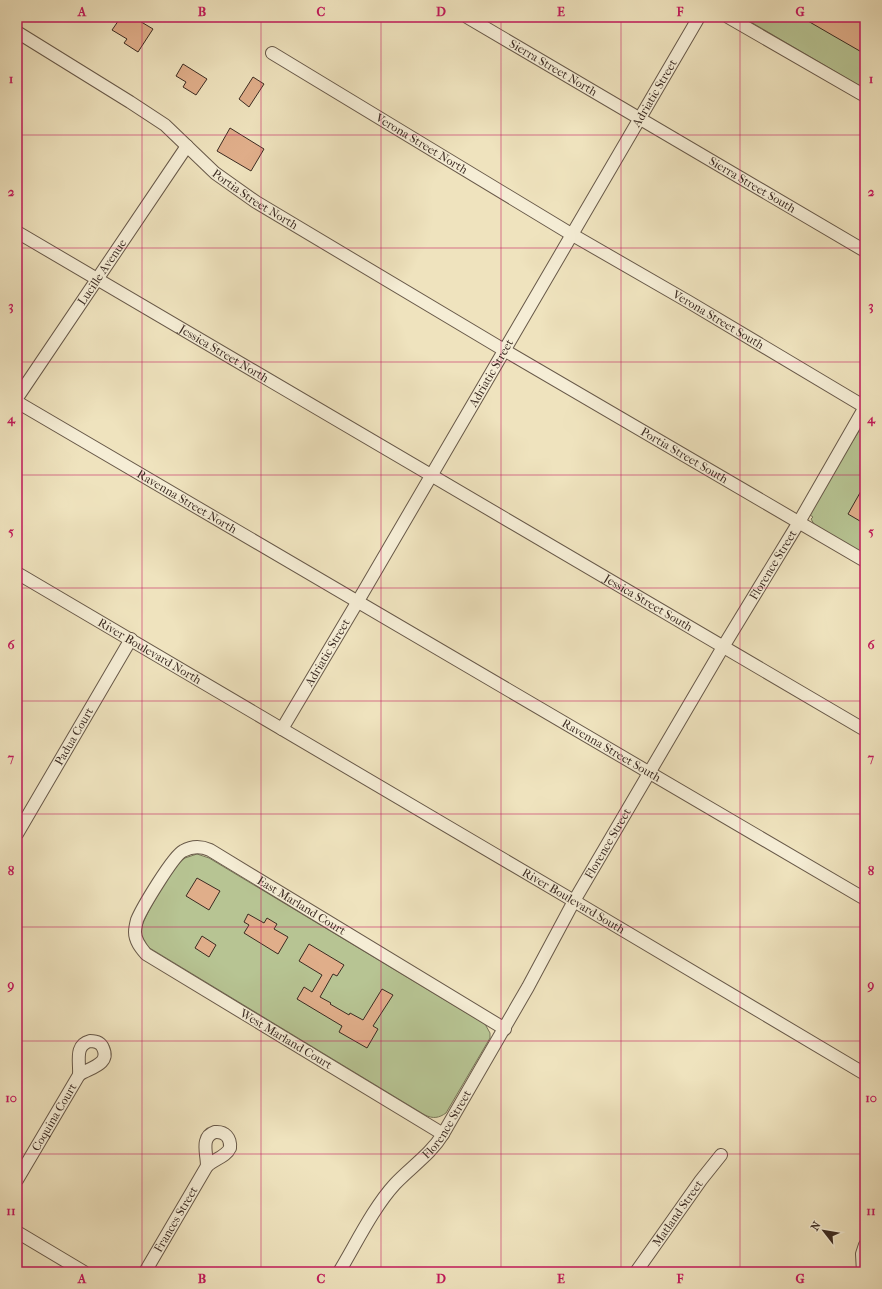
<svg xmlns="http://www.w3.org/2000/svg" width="882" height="1289" font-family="'IM FELL French Canon',serif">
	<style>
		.green { fill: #b7c493; stroke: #79785a }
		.building { fill: #e0ae8a; stroke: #3b2b22 }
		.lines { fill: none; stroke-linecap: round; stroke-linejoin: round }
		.minor-casing { stroke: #685949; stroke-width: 14 }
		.minor { stroke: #f5edd5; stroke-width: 12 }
		.grid { fill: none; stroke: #c2185b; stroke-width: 1; stroke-opacity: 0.55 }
		.labels { text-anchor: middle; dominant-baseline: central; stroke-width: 3; stroke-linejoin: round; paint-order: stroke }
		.street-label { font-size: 12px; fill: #3b2b22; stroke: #f5edd5 }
		.neatline { fill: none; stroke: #c2185b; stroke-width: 1.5 }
		.grid-label { font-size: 13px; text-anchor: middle; font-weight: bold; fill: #c2185b }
	</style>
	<rect width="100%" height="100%" fill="#efe3be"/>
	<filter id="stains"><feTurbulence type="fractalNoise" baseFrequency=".005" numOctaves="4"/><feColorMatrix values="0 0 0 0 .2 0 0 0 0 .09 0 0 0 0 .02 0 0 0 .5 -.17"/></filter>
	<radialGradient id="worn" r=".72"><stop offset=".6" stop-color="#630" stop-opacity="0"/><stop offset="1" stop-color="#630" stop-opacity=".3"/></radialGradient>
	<g class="green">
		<path d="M742 17H865V89L744 18Z"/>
		<path d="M865 421V555L814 524 811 519 813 517 810 515 813 506Z"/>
		<path d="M197 854 209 858 485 1024 490 1033V1038L446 1113C439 1118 433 1119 425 1115L148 947C145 943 141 937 141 931 141 919 172 871 181 861L185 858Z"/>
	</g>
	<g class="building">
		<path d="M121 17H133L153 29 138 52 124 43 127 39 112 30Z"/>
		<path d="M801 17H865V54L832 35Z"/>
		<path d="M183 64 207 79 196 95 183 87 186 82 176 76Z"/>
		<path d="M253 77 264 84 249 107 239 99Z"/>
		<path d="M230 128 264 149 251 171 217 151Z"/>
		<path d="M865 484V524L848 514Z"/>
		<path d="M197 878 220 891 209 910 186 896Z"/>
		<path d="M248 914 264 923 267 918 277 924 274 929 288 937 278 954 244 933 249 925 244 922Z"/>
		<path d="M202 936 216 945 209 957 195 948Z"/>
		<path d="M309 944 344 965 337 976 333 974 320 997 331 1003 330 1004 349 1015 350 1013 363 1020 382 989 393 995 373 1026 378 1029 367 1048 339 1032 342 1026 297 999 304 987 312 992 322 975 299 961Z"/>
	</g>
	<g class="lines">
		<g class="minor-casing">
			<g id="minor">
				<path id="s1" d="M467 17 865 251"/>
				<path d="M728 17 865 96"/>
				<path id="s2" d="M17 32 130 102 165 125 215 173 256 202 504 350 865 561"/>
				<path id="s3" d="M272 53 571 234 689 302 865 407"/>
				<path id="s4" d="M17 232 865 730"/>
				<path id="s5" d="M17 398 187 146"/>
				<path id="s6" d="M17 402 865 899"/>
				<path id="s7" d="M17 573 574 901 865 1074"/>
				<path id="s8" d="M282 729 358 601 699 17"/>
				<path id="s9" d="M17 834 131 639"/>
				<path d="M90 1041C96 1041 101 1043 103 1048 111 1065 88 1068 79 1075 80 1062 74 1045 90 1041Z"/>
				<path d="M215 1132C225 1131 231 1138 230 1148 226 1157 214 1159 207 1166 207 1153 200 1137 215 1132Z"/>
				<path id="s10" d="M443 1134 146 954C141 948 135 941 135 932 135 928 136 924 137 920 142 908 173 856 183 851 192 846 201 846 210 850L505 1029"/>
				<path id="s11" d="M17 1180 79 1075"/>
				<path d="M17 1232 84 1272"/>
				<path id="s12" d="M145 1272 207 1166"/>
				<path id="s13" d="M339 1272C356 1244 373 1208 395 1184 411 1167 431 1154 443 1134L528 987 574 901 723 647 799 522 865 407"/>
				<path id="s14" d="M636 1272 701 1180 721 1155"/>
				<path d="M863 1272 862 1254 865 1245"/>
			</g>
		</g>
		<use href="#minor" class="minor"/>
	</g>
	<path class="grid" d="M142 17V1272M261 17V1272M381 17V1272M501 17V1272M621 17V1272M740 17V1272M17 135H865M17 248H865M17 362H865M17 475H865M17 588H865M17 701H865M17 814H865M17 927H865M17 1041H865M17 1154H865"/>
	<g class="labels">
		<g class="street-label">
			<text stroke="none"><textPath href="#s1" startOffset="100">Sierra Street North</textPath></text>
			<text stroke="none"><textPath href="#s8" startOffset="737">Adriatic Street</textPath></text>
			<text stroke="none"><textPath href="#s3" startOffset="175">Verona Street North</textPath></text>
			<text stroke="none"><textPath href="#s1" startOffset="331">Sierra Street South</textPath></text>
			<text stroke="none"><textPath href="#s2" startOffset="292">Portia Street North</textPath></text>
			<text stroke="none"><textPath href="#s5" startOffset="152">Lucille Avenue</textPath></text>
			<text stroke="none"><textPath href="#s3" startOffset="520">Verona Street South</textPath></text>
			<text stroke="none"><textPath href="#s4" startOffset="240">Jessica Street North</textPath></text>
			<text stroke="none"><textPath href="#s8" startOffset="413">Adriatic Street</textPath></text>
			<text stroke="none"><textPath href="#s2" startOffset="792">Portia Street South</textPath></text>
			<text stroke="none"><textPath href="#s6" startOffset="197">Ravenna Street North</textPath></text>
			<text stroke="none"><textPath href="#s13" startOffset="832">Florence Street</textPath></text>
			<text stroke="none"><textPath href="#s4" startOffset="732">Jessica Street South</textPath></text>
			<text stroke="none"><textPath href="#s7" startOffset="154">River Boulevard North</textPath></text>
			<text stroke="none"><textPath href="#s8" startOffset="89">Adriatic Street</textPath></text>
			<text stroke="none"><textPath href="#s9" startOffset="113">Padua Court</textPath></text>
			<text stroke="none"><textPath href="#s6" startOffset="689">Ravenna Street South</textPath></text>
			<text stroke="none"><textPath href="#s13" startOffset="508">Florence Street</textPath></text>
			<text stroke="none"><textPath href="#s7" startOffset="646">River Boulevard South</textPath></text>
			<text stroke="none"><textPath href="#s10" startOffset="603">East Marland Court</textPath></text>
			<text transform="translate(286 1039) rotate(31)">West Marland Court</text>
			<text stroke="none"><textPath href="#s11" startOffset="73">Coquina Court</textPath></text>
			<text stroke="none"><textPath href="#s13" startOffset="184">Florence Street</textPath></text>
			<text stroke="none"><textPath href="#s14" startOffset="72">Matland Street</textPath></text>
			<text stroke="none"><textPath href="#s12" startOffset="61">Frances Street</textPath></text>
		</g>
	</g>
	<rect width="882" height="1289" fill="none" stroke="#efe3be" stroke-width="44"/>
	<g transform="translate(824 1231) rotate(301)" stroke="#f5edd5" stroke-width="3" paint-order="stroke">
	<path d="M0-3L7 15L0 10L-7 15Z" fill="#3b2b22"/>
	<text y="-6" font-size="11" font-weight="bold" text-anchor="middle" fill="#3b2b22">N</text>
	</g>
	<rect x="22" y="22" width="838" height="1245" class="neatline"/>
	<g class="grid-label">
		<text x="82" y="16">A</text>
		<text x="202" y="16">B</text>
		<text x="321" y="16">C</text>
		<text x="441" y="16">D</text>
		<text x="561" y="16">E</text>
		<text x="680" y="16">F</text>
		<text x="800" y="16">G</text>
		<text x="11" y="83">1</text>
		<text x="871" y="83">1</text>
		<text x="11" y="196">2</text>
		<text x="871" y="196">2</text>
		<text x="11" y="310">3</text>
		<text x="871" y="310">3</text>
		<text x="11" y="423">4</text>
		<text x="871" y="423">4</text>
		<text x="11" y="536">5</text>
		<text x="871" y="536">5</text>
		<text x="11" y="649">6</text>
		<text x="871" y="649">6</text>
		<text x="11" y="762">7</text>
		<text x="871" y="762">7</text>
		<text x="11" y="875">8</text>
		<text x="871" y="875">8</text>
		<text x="11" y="989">9</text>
		<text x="871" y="989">9</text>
		<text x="11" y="1102">10</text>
		<text x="871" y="1102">10</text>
		<text x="11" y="1215">11</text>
		<text x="871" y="1215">11</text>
		<text x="82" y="1283">A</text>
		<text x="202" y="1283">B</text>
		<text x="321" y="1283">C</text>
		<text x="441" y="1283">D</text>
		<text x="561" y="1283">E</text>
		<text x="680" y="1283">F</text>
		<text x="800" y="1283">G</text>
	</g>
	<rect width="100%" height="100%" filter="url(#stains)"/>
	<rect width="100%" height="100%" fill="url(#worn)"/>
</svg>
